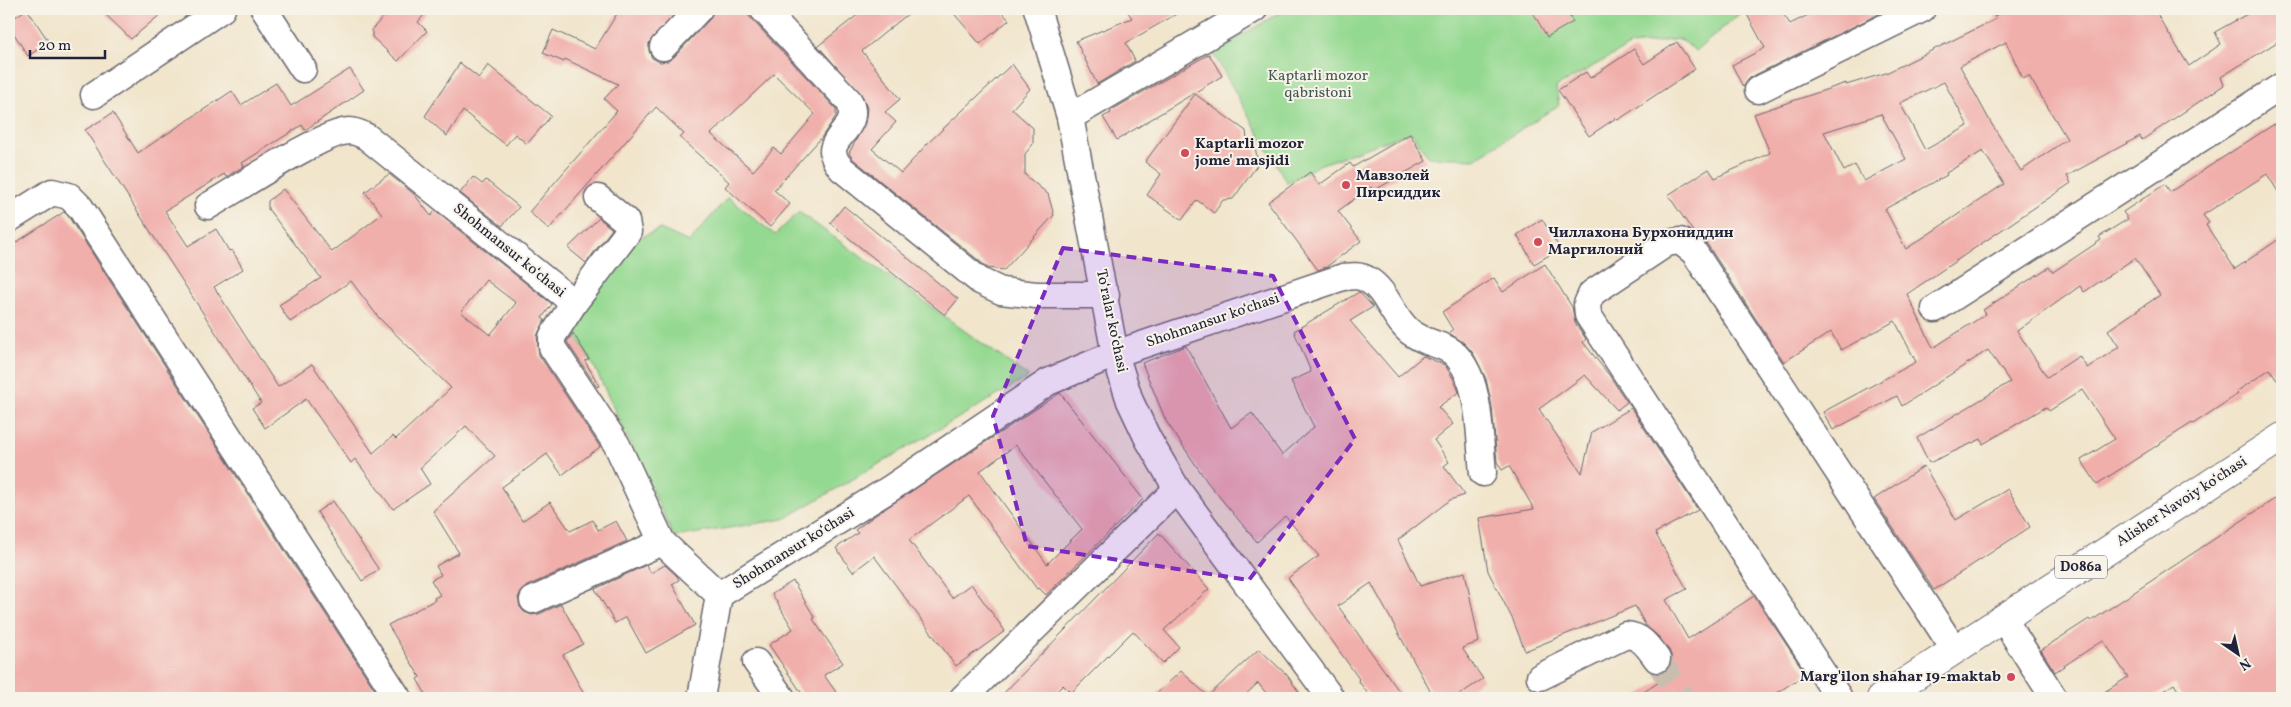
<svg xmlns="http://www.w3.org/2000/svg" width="2291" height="707" font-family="Vollkorn,serif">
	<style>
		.green { fill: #94d991; stroke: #5b7e66 }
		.building { fill: #f1afab; fill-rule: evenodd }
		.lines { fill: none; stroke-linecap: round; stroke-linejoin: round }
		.minor-tunnel { stroke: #c8beaf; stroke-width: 26; stroke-dasharray: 26 13; stroke-linecap: butt }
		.minor-casing { stroke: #6a666e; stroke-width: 29 }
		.major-casing { stroke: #6a666e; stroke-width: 30 }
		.minor { stroke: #fff; stroke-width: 26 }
		.major { stroke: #fff; stroke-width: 28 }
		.marked { fill: #7b2cbf; fill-opacity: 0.2; stroke: #7b2cbf; stroke-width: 4; stroke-dasharray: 10 6; stroke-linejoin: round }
		.poi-dot { fill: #d1495b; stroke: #f7f3e8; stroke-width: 2 }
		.labels { text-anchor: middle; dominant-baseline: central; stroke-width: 4; stroke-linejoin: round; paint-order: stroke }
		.shield { fill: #f7f3e8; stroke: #62616f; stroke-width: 1 }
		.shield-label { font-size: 14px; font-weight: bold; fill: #22223b }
		.park-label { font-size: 15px; fill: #445955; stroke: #f7f3e8 }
		.poi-label { font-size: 15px; font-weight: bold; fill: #22223b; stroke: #f7f3e8; text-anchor: start }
		.street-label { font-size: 15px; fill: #22223b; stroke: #f7f3e8 }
	</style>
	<rect width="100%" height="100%" fill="#f7f3e8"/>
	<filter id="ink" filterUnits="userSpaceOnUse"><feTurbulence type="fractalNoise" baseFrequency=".02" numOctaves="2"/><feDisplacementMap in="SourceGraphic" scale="10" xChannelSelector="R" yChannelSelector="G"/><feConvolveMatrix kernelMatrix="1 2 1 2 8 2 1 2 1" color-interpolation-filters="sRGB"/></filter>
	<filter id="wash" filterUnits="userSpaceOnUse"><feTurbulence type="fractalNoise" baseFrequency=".0096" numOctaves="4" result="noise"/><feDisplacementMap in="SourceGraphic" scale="20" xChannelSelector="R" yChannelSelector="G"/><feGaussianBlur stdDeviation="1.12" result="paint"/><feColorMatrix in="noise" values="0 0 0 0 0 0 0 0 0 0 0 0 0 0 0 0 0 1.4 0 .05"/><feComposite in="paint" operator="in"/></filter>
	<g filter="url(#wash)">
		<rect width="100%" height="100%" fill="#f1e5cc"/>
		<g class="green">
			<path d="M1285 9H1745L1696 51 1680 39 1631 45 1556 87 1559 105 1475 159 1428 157 1411 132 1319 165 1287 183 1213 53Z"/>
			<path d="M728 197 775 235 799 212 1029 377 784 519 674 537 594 366 572 329 630 242 660 229 689 242Z"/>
		</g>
		<g id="blocks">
			<g class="building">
				<path d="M27 9 49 42 28 56 9 26V21Z"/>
				<path d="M100 9H167L131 39Z"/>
				<path d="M391 9H429L418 22 427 31 398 61 372 37V29Z"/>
				<path d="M620 9H679L649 43V51L652 58 660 62 668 61 674 57 710 19 714 9H742L836 109V116L821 138 774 190 790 204 770 227 725 187 729 182 680 138 684 134 656 107 549 229 529 212 617 111 604 99 618 84 565 59 564 62 543 53 553 30 595 49ZM774 74 815 114 781 154 774 148 753 171 711 134Z"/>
				<path d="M865 9H914L862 51 900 99 885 112 896 122 872 149 901 173 928 143 1012 64 1030 89 1012 109 1033 128V144L1025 154V175L1048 194 1054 215 1004 270 988 268 853 159 849 153 865 123 867 108 863 97 818 46Z"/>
				<path d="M950 9H999L1009 20 980 44Z"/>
				<path d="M1126 9H1185L1126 43 1135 61 1097 84 1076 41 1132 18Z"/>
				<path d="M1531 9H1565L1573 22 1547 37Z"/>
				<path d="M1744 9H1780L1790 24 1820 9H1889L1751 77 1743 87 1732 65 1765 48Z"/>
				<path d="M2009 9H2156L2159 18 2189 66 2221 44 2215 32 2256 9H2282V39L2221 77 2224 85 2142 140 2140 136 2067 176 2071 183 1907 294 1933 348 1986 314 1983 310 2049 267 2053 272 2101 240 2099 237 2128 219 2123 212 2165 184 2170 192 2282 119V198L2267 174 2203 215 2209 223 2206 225 2235 269 2282 237V387L2270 369 2236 392 2238 394 2193 424 2192 423 2097 484 2081 460 2115 439 2082 390 2049 411 2046 407 1983 444 1981 439 1929 463 1917 438 2010 382 1988 350 1902 406 1897 396 1833 430 1823 412 1916 362 1895 321 1841 350 1831 332 1784 362 1707 244 1694 233 1668 195 1709 169 1715 178 1770 153 1754 114 1846 83V85L1886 73 1996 19 1994 16ZM2006 42 2023 79 2029 76 2067 139 2021 171 1991 123 1960 66ZM1944 82 1968 126 1925 150 1900 103ZM1881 114 1906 159 1864 181 1855 165 1844 171 1824 132ZM1983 151 2004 184 1906 249 1885 209 1947 175 1946 173ZM2135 258 2160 295 2108 330 2119 347 2087 368 2079 356 2047 377 2017 331 2080 286 2084 292Z"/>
				<path d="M1677 42 1695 69 1618 120 1616 118 1589 136 1558 90 1586 72 1590 78 1634 49 1644 64Z"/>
				<path d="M1209 54 1222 76 1117 140 1103 117 1111 113 1110 111Z"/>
				<path d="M460 63 479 78 488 65 551 116 527 144 515 134 506 145 463 111 447 136 425 116Z"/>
				<path d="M350 69 364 90 305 130 302 125 242 163 244 166 226 177 224 174 165 211 188 246 216 229 229 251 232 250 243 269 214 287 278 387 312 364 373 453 393 436 396 439 451 388 379 318 351 281 290 322 279 305 321 278 268 209V201L283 189 332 252 382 214 365 192 389 174 414 194 431 216 435 211 552 304 542 318 545 320 537 336 539 355 600 447 562 475 547 454 502 487 522 521 550 502 570 531 593 520 598 530 616 521 627 541 527 586 521 591 518 598 520 607 524 612 531 615 539 614 561 604 583 644 563 655 586 698H428L417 679 420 677 388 625 435 600 434 598 440 595 431 580 441 575 436 566 459 553 433 511 495 456 466 426 420 468 430 484 393 509 355 459 351 463 306 399 265 428 252 408 261 403 85 130 113 113 138 153 232 91 241 105 276 83 291 106ZM486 280 516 303 490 335 461 312Z"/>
				<path d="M1195 94 1246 131 1247 140 1255 146 1258 164 1233 199 1223 200 1214 213 1197 200 1182 220 1147 195 1161 174 1145 162Z"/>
				<path d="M1410 134 1426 161 1373 191 1371 187 1338 211 1361 241 1326 267 1318 270 1268 202 1310 172 1319 185 1350 163 1353 167Z"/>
				<path d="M473 177 482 184 486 180 519 207 502 226 460 193Z"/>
				<path d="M844 206 958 299 945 315 830 223Z"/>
				<path d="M64 212 68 216 380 698H9V247Z"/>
				<path d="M599 218 612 229 586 263 568 248Z"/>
				<path d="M1542 219 1560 249 1534 264 1517 235Z"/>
				<path d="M1545 264 1572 307 1575 323 1586 339 1583 342 1609 375 1627 402 1617 410 1585 375 1539 409 1582 473 1592 432 1631 408 1698 510 1655 533 1687 589 1666 600 1688 639 1754 596 1806 674 1769 698H1634L1661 681 1657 674 1666 671 1670 665 1672 658 1669 650 1659 637 1646 626 1635 606 1525 651 1513 620 1488 571 1479 518 1534 509 1509 466 1502 470 1497 462 1492 407 1486 379 1473 353 1464 343 1449 333 1453 330 1442 312 1494 278 1503 292Z"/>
				<path d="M1359 292 1373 307 1350 321 1398 377 1423 356 1445 365 1454 380 1459 392 1438 407 1453 424 1434 440 1449 462 1444 466 1465 495 1450 500 1398 540 1420 586 1465 572 1479 642 1462 648 1483 679 1454 698H1434L1371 583 1338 606 1404 698H1371L1358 680 1359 679 1288 578 1319 556 1285 516 1257 542 1208 483 1166 421 1142 363 1186 346 1231 428 1252 413 1282 455 1314 427 1291 381 1311 372 1294 331Z"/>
				<path d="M573 333 589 359 585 361 599 386 597 387 567 342Z"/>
				<path d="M1060 393 1143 499 1046 595 1039 588 1037 589 969 496 909 540 952 598 971 584 1005 631 956 666 874 556 853 572 836 548 858 533 855 530 874 516ZM1016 445 1082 529 1047 564 980 471Z"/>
				<path d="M1924 466 1956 520 2008 489 2030 527 1934 590 1874 499Z"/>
				<path d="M2282 494V698H2183L2174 684 2152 698H2095L2128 677 2103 640 2055 672 2041 650 2089 619 2091 621Z"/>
				<path d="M333 501 379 570 362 581 317 512Z"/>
				<path d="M1159 533 1209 589 1164 630 1179 647 1163 663 1133 631 1071 693 1063 685 1050 698H999Z"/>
				<path d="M646 565 651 573 665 565 677 576 679 580 672 584 695 625 646 653 626 617 615 623 595 589Z"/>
				<path d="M793 581 815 618 813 619 843 663 824 675 840 698H805L769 645 793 629 772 594Z"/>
				<path d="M1259 649 1287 675 1303 698H1270L1258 683 1242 698H1152L1181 671 1208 696Z"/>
			</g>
		</g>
	</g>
	<g filter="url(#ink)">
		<use href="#blocks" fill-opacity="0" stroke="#6a666e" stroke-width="1"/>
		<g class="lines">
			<path class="minor-tunnel" d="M1657 659 1683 698"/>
			<g class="minor-casing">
				<g id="minor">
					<path d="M264 9 303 69"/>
					<path d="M763 9 849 101C865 133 813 138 842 169L980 281 1001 291 1036 295H1106"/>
					<path d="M1037 9 1070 117 1115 354 1130 401 1148 439 1177 489 1331 698"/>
					<path d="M663 47 699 9"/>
					<path d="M1758 90 1922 9"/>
					<path d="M94 95 222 9"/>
					<path d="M1070 117 1254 9"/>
					<path d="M208 206C236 190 322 132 349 131 356 131 361 134 367 137L574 303 552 337V347L617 445 662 542 719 595 891 488 1048 382 1115 354 1343 277C1352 276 1360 275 1368 280 1387 291 1392 317 1409 331 1434 351 1451 337 1468 374 1480 399 1480 445 1483 473"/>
					<path d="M9 219 52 192 69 196 80 207 398 698"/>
					<path d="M574 303 628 232 626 221 598 198"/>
					<path d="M1935 309 2282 86"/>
					<path d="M533 600 662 542"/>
					<path d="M2003 618 2054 698"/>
					<path d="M756 662 782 698"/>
					<path d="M1540 677 1626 635C1642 636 1648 647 1657 659"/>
					<path d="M701 698 719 595"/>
					<path d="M963 698 1177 489"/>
					<path d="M1839 698 1588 315 1587 304 1592 293 1667 243 1680 241 1694 252 1954 649"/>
				</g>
			</g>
			<g class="major-casing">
				<path id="major" d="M1881 698 2282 437"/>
			</g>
			<use href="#minor" class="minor"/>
			<use href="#major" class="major"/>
		</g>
	</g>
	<path class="marked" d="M1063 248 1273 276 1355 439 1249 580 1027 546 993 416Z"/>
	<g class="poi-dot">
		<circle cx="1185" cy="153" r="5"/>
		<circle cx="1346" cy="185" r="5"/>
		<circle cx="1538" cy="242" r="5"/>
		<circle cx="2011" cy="677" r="5"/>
	</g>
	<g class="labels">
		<rect class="shield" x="2055" y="555.5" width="52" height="23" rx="4"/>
		<g class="shield-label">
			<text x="2081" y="567">D086a</text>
		</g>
		<g class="park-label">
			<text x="1318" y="76">Kaptarli mozor<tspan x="1318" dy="17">qabristoni</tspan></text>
		</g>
		<g class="poi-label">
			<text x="1195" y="144">Kaptarli mozor<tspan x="1195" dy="17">jome' masjidi</tspan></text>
			<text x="1356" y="176">Мавзолей<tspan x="1356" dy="17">Пирсиддик</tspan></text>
			<text x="1548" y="233">Чиллахона Бурхониддин<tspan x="1548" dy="17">Маргилоний</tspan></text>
			<text x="2001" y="677" text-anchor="end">Marg'ilon shahar 19-maktab</text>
		</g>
		<g class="street-label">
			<text transform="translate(509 251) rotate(39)">Shohmansur koʻchasi</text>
			<text transform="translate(1111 321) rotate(78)">Toʻralar koʻchasi</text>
			<text transform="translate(1213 321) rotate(-19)">Shohmansur koʻchasi</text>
			<text transform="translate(2182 502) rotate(-33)">Alisher Navoiy koʻchasi</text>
			<text transform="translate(794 549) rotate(-32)">Shohmansur koʻchasi</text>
		</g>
	</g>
	<rect width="2291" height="707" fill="none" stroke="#f7f3e8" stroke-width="30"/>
	<g transform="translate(2238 654) rotate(146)" stroke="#f7f3e8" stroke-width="4" paint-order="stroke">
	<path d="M0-4L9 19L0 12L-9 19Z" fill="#22223b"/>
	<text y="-8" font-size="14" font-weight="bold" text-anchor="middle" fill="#22223b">N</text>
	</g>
	<path d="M30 50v8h75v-8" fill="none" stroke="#22223b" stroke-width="2.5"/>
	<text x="38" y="50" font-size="15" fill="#22223b" stroke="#f7f3e8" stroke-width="4" paint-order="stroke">20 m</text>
</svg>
